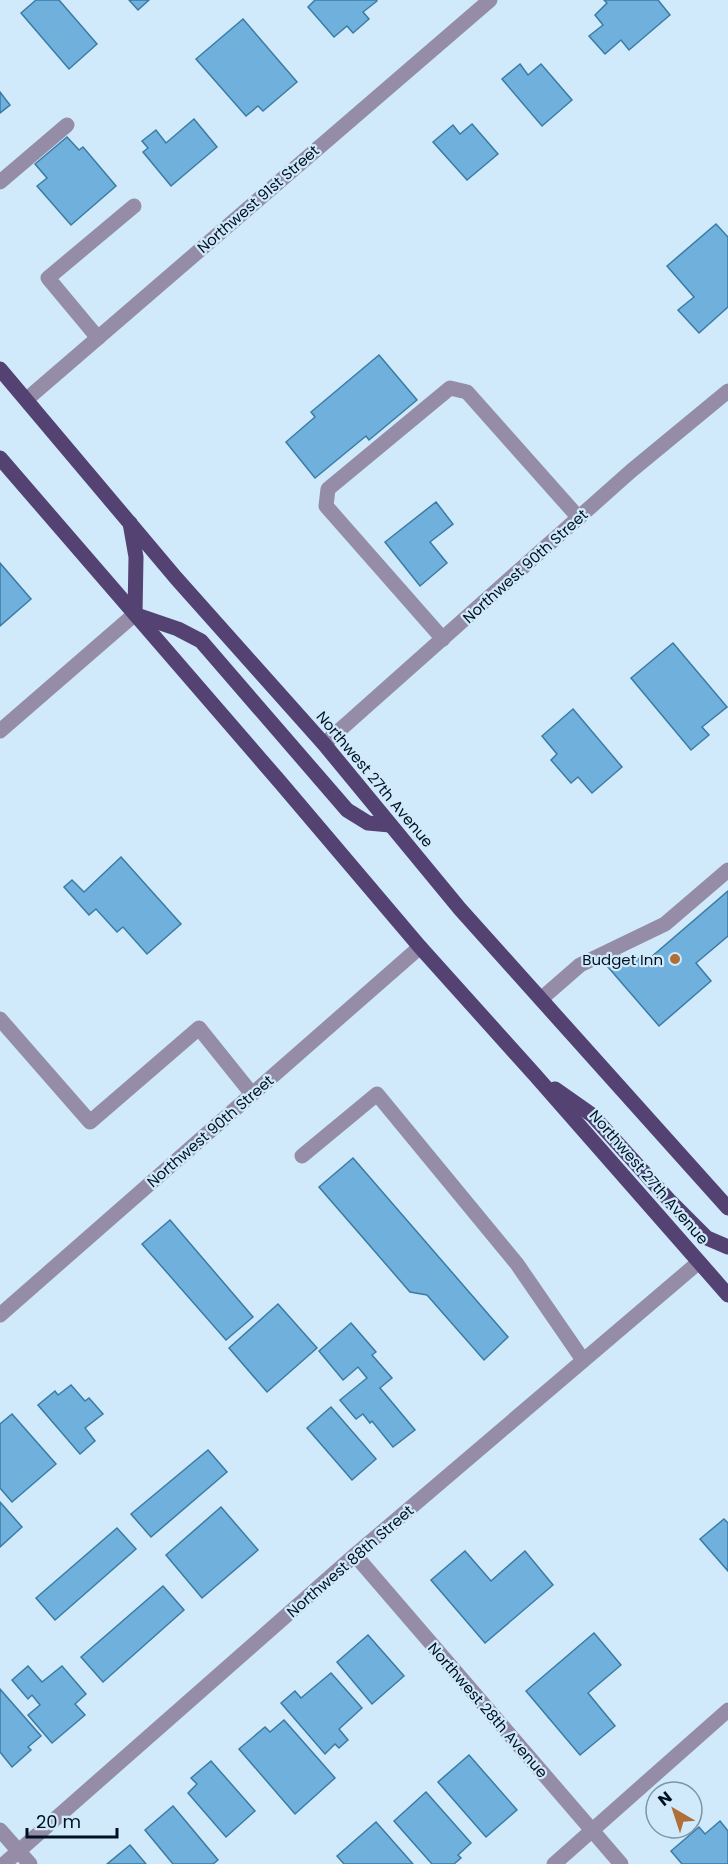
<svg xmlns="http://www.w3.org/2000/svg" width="728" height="1864" font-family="Poppins,sans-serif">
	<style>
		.building { fill: #6fb0dc; stroke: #3b7ca5; stroke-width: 1.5 }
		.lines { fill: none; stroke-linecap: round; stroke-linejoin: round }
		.minor { stroke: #958ca8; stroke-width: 15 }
		.major { stroke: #544372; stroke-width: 15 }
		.poi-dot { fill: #af6f37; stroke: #d0eafc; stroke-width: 2 }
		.labels { text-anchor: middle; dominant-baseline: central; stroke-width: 4.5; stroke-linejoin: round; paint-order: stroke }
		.street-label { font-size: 15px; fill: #001222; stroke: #d0eafc }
		.poi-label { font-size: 15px; fill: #001222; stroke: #d0eafc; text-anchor: end }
	</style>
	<rect width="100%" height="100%" fill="#d0eafc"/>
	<g class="building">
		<path d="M36 0H59L97 44 69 69 21 13Z"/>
		<path d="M129 0H149L138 10Z"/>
		<path d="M315 0H376L377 1 363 12 369 19 353 33 347 26 334 37 308 7Z"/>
		<path d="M604 0H658L670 15 629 50 621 40 605 54 589 36 603 25 595 15 607 3Z"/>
		<path d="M243 19 297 82 263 111 258 106 246 116 196 59Z"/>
		<path d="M520 64 528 75 541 64 572 100 542 126 502 79Z"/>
		<path d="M0 92 10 105 0 113Z"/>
		<path d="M194 119 217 147 171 186 143 152 148 148 142 141 156 130 166 143Z"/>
		<path d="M472 124 498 154 467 180 433 142 453 125 460 134Z"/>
		<path d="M67 137 79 150 83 147 116 186 71 225 37 186 47 178 35 164Z"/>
		<path d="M716 224 728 237V307L699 333 678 310 694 297 667 266Z"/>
		<path d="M379 355 417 400 369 440 366 436 315 478 286 442 315 417 311 412Z"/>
		<path d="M436 502 453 524 430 542 447 563 420 586 385 542Z"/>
		<path d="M0 563 31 599 0 626Z"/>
		<path d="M673 643 727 707 702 727 709 735 691 750 631 678Z"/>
		<path d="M573 709 622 767 592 793 578 777 571 783 551 760 557 754 542 736Z"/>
		<path d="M121 857 181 924 147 954 123 927 117 932 96 909 89 915 64 887 72 880 84 892Z"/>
		<path d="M728 891V936L696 963 711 981 659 1026 608 967 620 955 627 963 635 955 643 964Z"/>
		<path d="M353 1158 508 1337 484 1360 427 1295 410 1292 319 1187Z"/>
		<path d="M170 1220 253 1317 226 1340 142 1244Z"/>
		<path d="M278 1304 317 1348 267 1392 229 1348Z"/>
		<path d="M351 1323 376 1352 372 1355 392 1378 380 1388 415 1430 393 1447 372 1421 370 1423 363 1414 356 1419 340 1400 367 1378 358 1367 343 1380 319 1351Z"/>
		<path d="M71 1385 85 1401 89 1398 103 1414 85 1428 95 1441 80 1454 38 1405 55 1391 58 1395Z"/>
		<path d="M331 1407 376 1459 352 1480 307 1428Z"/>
		<path d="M12 1414 56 1464 12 1502 0 1488V1424Z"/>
		<path d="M208 1450 227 1472 151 1537 131 1514Z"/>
		<path d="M0 1502 22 1527 0 1547Z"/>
		<path d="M221 1507 258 1550 202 1598 166 1555Z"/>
		<path d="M724 1519 728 1523V1571L700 1539Z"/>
		<path d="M117 1528 136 1549 55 1620 36 1598Z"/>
		<path d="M465 1551 491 1581 525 1551 553 1585 485 1643 431 1580Z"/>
		<path d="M163 1586 184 1610 103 1682 81 1657Z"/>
		<path d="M594 1633 621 1665 588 1693 615 1726 580 1755 526 1691Z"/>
		<path d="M368 1635 404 1676 372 1704 337 1662Z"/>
		<path d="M28 1666 42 1682 62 1666 86 1694 75 1704 85 1715 52 1743 28 1715 40 1705 32 1695 28 1699 12 1680Z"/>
		<path d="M331 1673 362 1708 339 1729 348 1740 339 1748 335 1744 325 1754 281 1703 295 1691 301 1698Z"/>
		<path d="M0 1689 41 1736 28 1747 31 1750 12 1767 0 1752Z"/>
		<path d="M284 1720 335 1778 295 1814 239 1749 265 1727 270 1732Z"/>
		<path d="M469 1755 517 1810 486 1837 438 1782Z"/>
		<path d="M211 1761 255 1811 226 1837 188 1793 197 1784 191 1778Z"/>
		<path d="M426 1792 471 1843 458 1855 461 1858 454 1864H432L394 1821Z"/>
		<path d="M173 1806 218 1860 213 1864H173L145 1830Z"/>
		<path d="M720 1821 728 1831V1864H682L671 1851 699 1827 705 1834Z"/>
		<path d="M376 1822 413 1864H344L337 1856Z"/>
		<path d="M130 1845 146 1864H107Z"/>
	</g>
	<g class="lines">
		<g class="minor">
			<path d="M0 182 67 125"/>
			<path d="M98 338 48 278 134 206"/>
			<path d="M27 399 490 0"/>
			<path d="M443 639 326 506 328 489 450 388 467 392 579 518"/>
			<path d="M0 731 135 614"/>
			<path d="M324 744 631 471 728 391"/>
			<path d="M541 999 580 965 665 924 728 870"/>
			<path d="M0 1019 90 1122 199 1028 252 1094"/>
			<path d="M302 1156 377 1094 517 1264 583 1360"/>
			<path d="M0 1315 420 947"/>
			<path d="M355 1555 621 1864"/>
			<path d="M0 1830 30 1864"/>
			<path d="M4 1864 355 1555 699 1262"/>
			<path d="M554 1864 728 1710"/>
		</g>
		<g class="major">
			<path d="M0 369 176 578 324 744 460 909 728 1208"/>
			<path d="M0 458 280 782 420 947 535 1075 728 1295"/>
			<path d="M130 523 136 557 135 614"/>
			<path d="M137 615 178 629 201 641 347 810 368 823 390 825"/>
			<path d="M555 1089 592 1115 669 1200 707 1238 728 1247"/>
		</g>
	</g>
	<circle class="poi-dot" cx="675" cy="959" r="6"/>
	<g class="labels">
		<g class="street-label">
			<text transform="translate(258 199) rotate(-41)">Northwest 91st Street</text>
			<text transform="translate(525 566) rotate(-42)">Northwest 90th Street</text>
			<text transform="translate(375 779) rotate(50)">Northwest 27th Avenue</text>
			<text transform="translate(210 1131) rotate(-41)">Northwest 90th Street</text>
			<text transform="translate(649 1177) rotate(49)">Northwest 27th Avenue</text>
			<text transform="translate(350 1561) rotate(-41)">Northwest 88th Street</text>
			<text transform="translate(488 1710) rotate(49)">Northwest 28th Avenue</text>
		</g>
		<g class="poi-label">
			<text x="663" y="959">Budget Inn</text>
		</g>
	</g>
	<g transform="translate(674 1810) rotate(321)"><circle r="28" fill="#d0eafc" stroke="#7d94a5" stroke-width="1.5"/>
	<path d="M0-4.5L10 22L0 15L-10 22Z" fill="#af6f37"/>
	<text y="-9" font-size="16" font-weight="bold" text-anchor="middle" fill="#001222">N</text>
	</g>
	<path d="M27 1828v9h90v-9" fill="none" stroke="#001222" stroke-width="3"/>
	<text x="36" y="1828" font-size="18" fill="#001222" stroke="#d0eafc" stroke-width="4.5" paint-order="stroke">20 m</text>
</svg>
